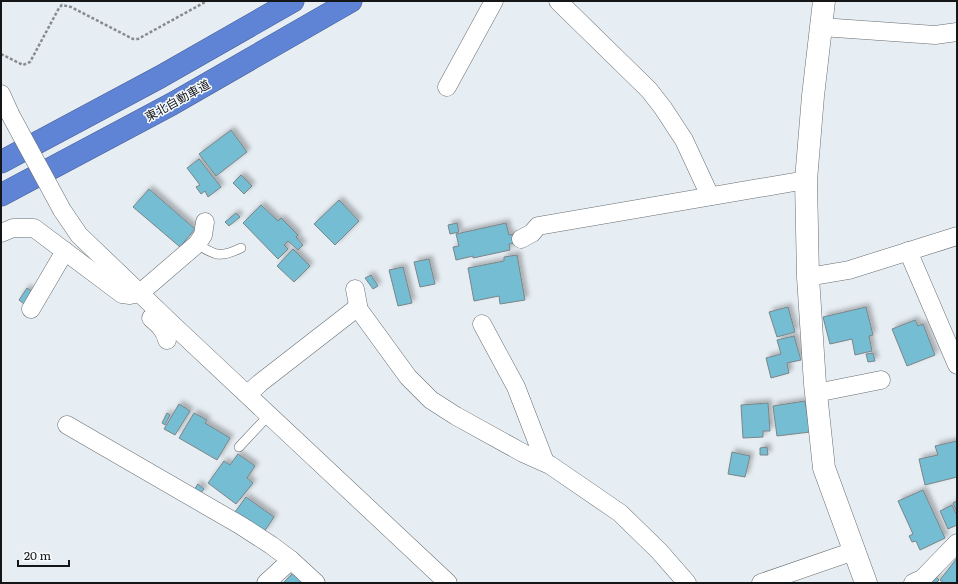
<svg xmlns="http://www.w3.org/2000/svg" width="958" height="584" font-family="Literata,'Noto Sans JP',serif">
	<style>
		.building { fill: #74bdd3; stroke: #7c8487; filter: url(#shadow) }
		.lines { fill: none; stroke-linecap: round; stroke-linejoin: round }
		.service-casing { stroke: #676d71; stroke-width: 10 }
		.minor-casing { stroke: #676d71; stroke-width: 19 }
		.tertiary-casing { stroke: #676d71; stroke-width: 23 }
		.motorway-casing { stroke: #455d93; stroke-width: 23 }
		.path { stroke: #878b8f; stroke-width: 2.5; stroke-dasharray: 3 2; stroke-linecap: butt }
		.service { stroke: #fff; stroke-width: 9 }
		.minor { stroke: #fff; stroke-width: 18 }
		.tertiary { stroke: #fff; stroke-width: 22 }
		.motorway { stroke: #5f83d5; stroke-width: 22 }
		.minor-bridge-casing { stroke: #676d71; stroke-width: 19; stroke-linecap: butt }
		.minor-bridge { stroke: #fff; stroke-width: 18 }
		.labels { text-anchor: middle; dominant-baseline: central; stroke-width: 3; stroke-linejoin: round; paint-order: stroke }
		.street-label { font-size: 12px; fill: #141618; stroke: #f7fbfe }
	</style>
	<defs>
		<filter id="shadow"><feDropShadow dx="3.5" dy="-3.5" stdDeviation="2" flood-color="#0004"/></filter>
	</defs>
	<rect width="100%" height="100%" fill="#e7eef3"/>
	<g class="building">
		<path d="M231 130 247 152 216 176 199 154Z"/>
		<path d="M199 159 221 187 208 197 205 191 201 194 196 187 200 185 187 168Z"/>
		<path d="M241 175 252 186 244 194 233 183Z"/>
		<path d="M149 189 195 229 180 247 133 207Z"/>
		<path d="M339 200 359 221 335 245 314 224Z"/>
		<path d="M261 205 278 221 281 218 298 235 296 237 303 245 298 250 288 241 284 245 288 249 278 259 243 223Z"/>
		<path d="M236 213 240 217 229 226 225 222Z"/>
		<path d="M457 223 459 232 450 234 448 225Z"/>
		<path d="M506 223 509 235 513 234 515 243 509 244 510 250 473 258V256L456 260 453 247 459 246 456 234Z"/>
		<path d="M293 249 310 266 294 282 277 266Z"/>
		<path d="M517 255 525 300 500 304 499 296 474 301 468 268 504 261V257Z"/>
		<path d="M429 259 435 284 420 287 414 262Z"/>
		<path d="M403 267 412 303 398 306 389 270Z"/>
		<path d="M371 275 378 286 373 289 365 278Z"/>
		<path d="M27 288 33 292 24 304 19 300Z"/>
		<path d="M788 307 795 332 777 337 769 312Z"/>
		<path d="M866 307 873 335 869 336 872 351 855 355 852 339 830 344 823 317Z"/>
		<path d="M915 320 918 326 923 324 935 355 907 366 892 329Z"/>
		<path d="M794 336 801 360 787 363 789 373 771 378 766 358 781 354 777 340Z"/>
		<path d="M873 353 875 361 868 362 866 354Z"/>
		<path d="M805 401 810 432 777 436 773 406Z"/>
		<path d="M768 403 770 431H763V437L743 438 741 405Z"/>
		<path d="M179 404 190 411 175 435 164 429Z"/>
		<path d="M167 413 170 415 165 425 162 423Z"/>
		<path d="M194 413 207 420 205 423 230 438 217 460 179 438Z"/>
		<path d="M957 441V477L925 485 919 459 938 455 935 446Z"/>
		<path d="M767 447 768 455H760V448Z"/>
		<path d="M732 452 750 456 745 477 728 474Z"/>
		<path d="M238 454 255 466 247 478 253 483 236 504 208 483 224 461 230 465Z"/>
		<path d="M198 484 204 489 200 494 194 490Z"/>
		<path d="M923 490 945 538 920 550 916 541 912 542 909 536 913 534 898 501Z"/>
		<path d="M246 497 274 517 264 532 235 512Z"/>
		<path d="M957 501V510H956L953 503Z"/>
		<path d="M952 505 956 514 957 513V525L948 529 940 511Z"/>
		<path d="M957 558V583H944L940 580Z"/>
		<path d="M294 572 306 583H286L284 582Z"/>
		<path d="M936 577 939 580 936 583H934L932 582Z"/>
	</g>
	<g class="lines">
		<g class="service-casing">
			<g id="service">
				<path d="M197 244C216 256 220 258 241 248"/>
				<path d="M239 447 269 415"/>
			</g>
		</g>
		<g class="minor-casing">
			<g id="minor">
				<path d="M558 1 649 90 663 108 684 140 710 196"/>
				<path d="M821 27 935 35 957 32"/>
				<path d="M447 87 494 1"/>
				<path d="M1 94 10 114"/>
				<path d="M62 210 79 235 174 326 448 583"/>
				<path d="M1 233 13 228H34L122 294 130 295 140 293 197 244 203 235 205 222"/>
				<path d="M521 239 532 233 538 226 806 180"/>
				<path d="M908 251 957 365"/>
				<path d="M808 277 849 270 957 236"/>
				<path d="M357 307 408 377 431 400 456 416 523 453 550 465 620 513 659 551 687 583"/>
				<path d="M31 309 65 251"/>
				<path d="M151 318C158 324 165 330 167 340"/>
				<path d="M482 324 516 387 545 462"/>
				<path d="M816 393 881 380"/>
				<path d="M248 394 260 383 354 310 358 305 355 289"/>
				<path d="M67 425 240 525 271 545 291 560 316 583"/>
				<path d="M266 583 291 560"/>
				<path d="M761 583 854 551"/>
				<path d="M913 583 922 579 957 543"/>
			</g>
		</g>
		<g class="tertiary-casing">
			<path id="tertiary" d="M824 1 813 96 806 180 808 277 815 384 824 468 866 583"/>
		</g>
		<g class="motorway-casing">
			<g id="motorway">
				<path d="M1 162 160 77 293 1"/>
				<path d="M1 195 172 104 351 1"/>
			</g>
		</g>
		<path class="path" d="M1 54 23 65 30 62 59 8 62 5 71 7 133 39H138L207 1"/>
		<use href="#service" class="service"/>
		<use href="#minor" class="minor"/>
		<use href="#tertiary" class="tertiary"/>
		<use href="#motorway" class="motorway"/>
		<g class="minor-bridge-casing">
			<path id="minor-bridge" d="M10 114 62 210"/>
		</g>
		<use href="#minor-bridge" class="minor-bridge"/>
	</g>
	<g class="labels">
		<g class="street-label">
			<text transform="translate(177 100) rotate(-29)">東北自動車道</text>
		</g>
	</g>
	<rect width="958" height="584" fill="none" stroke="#141618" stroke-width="4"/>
	<path d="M18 560v6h51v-6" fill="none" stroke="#141618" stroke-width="2"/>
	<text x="24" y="560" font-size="12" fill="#141618" stroke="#f7fbfe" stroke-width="3" paint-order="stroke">20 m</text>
</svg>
